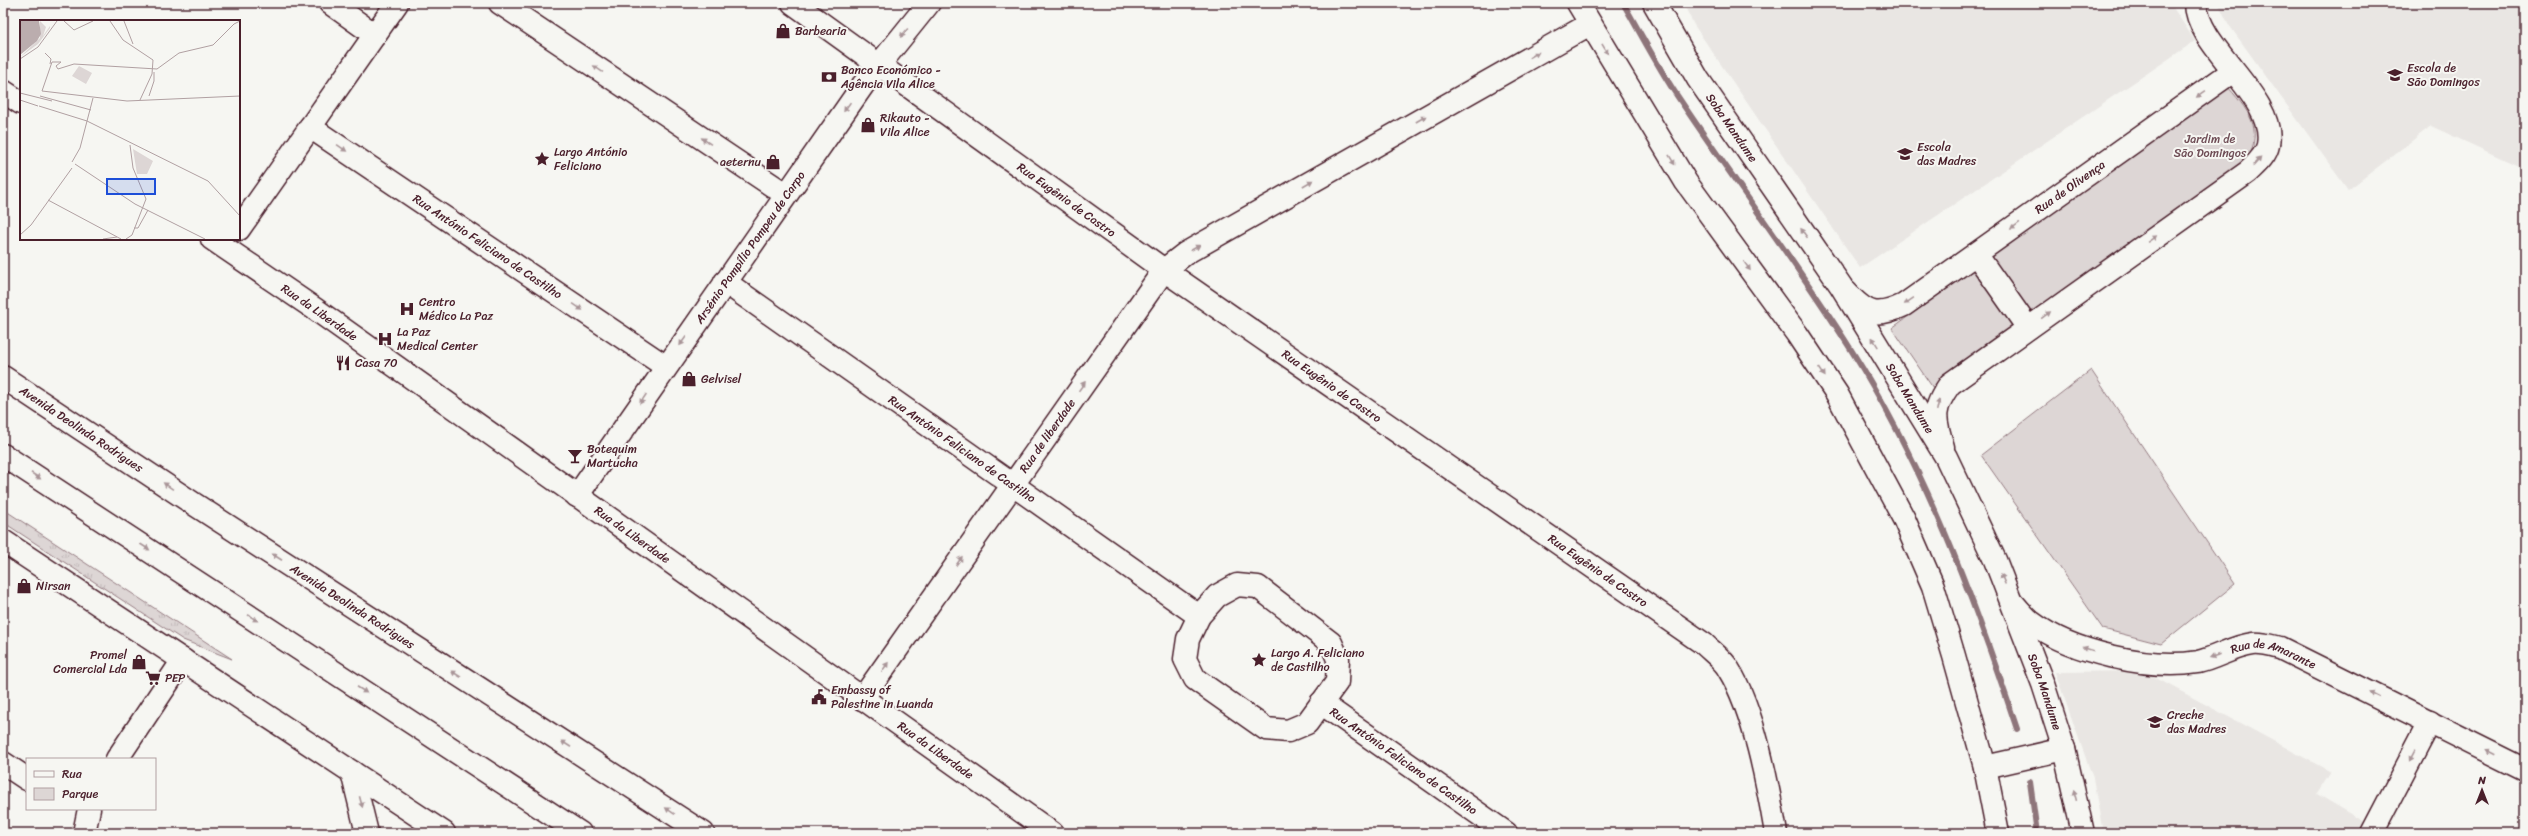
<svg xmlns="http://www.w3.org/2000/svg" width="2528" height="836" font-family="Sriracha,sans-serif">
	<style>
		.built { fill: #e9e6e3 }
		.grass { fill: url(#grass-tufts); stroke: #947a80 }
		.park { fill: #ddd6d5; stroke: #947a80 }
		.lines { fill: none; stroke-linecap: round; stroke-linejoin: round }
		.stream { stroke: #8e747a; stroke-width: 6 }
		.minor-casing { stroke: #4a1f2b; stroke-width: 25 }
		.tertiary-casing { stroke: #4a1f2b; stroke-width: 25 }
		.secondary-casing { stroke: #4a1f2b; stroke-width: 25 }
		.trunk-casing { stroke: #4a1f2b; stroke-width: 25 }
		.minor { stroke: #f6f6f2; stroke-width: 22 }
		.tertiary { stroke: #f6f6f2; stroke-width: 22 }
		.secondary { stroke: #f6f6f2; stroke-width: 22 }
		.trunk { stroke: #f6f6f2; stroke-width: 22 }
		.oneway { fill: #a99598 }
		.labels { text-anchor: middle; dominant-baseline: central; stroke-width: 4; stroke-linejoin: round; paint-order: stroke }
		.poi-label { font-size: 12px; fill: #4a1f2b; stroke: #f6f6f2; text-anchor: start }
		.street-label { font-size: 12px; fill: #4a1f2b; stroke: #f6f6f2 }
		.park-label { font-size: 12px; fill: #6f4d56; stroke: #f6f6f2 }
		.inset-road { fill: none; stroke: #b1a0a2; stroke-width: 1 }
		.view { fill: #1d4ed8; fill-opacity: 0.15; stroke: #1d4ed8; stroke-width: 2 }
		.inset-edge { fill: none; stroke: #4a1f2b; stroke-width: 2 }
	</style>
	<defs>
		<pattern id="grass-tufts" width="24" height="20" patternUnits="userSpaceOnUse"><rect width="24" height="20" fill="#ddd6d5"/><path d="M3 7l-1-3M5 7V3M7 7l1-3M15 17l-1-3M17 17v-4M19 17l1-3" fill="none" stroke="#bfb7b7"/></pattern>
	</defs>
	<rect width="100%" height="100%" fill="#f6f6f2"/>
	<filter id="ink" filterUnits="userSpaceOnUse"><feTurbulence type="fractalNoise" baseFrequency=".025" numOctaves="2"/><feDisplacementMap in="SourceGraphic" scale="8" xChannelSelector="R" yChannelSelector="G"/><feConvolveMatrix kernelMatrix="1 2 1 2 8 2 1 2 1" color-interpolation-filters="sRGB"/></filter>
	<g filter="url(#ink)">
		<g class="built">
			<path d="M1683 3H2170L2195 41 1860 268 1694 25Z"/>
			<path d="M2218 3H2525V169L2431 126 2348 190 2229 25Z"/>
			<path d="M2143 671 2331 772 2317 794 2365 822 2360 833H2103L2093 778 2055 672Z"/>
		</g>
		<path class="grass" d="M3 509 232 659 183 640 3 522Z"/>
		<g class="park">
			<path d="M2228 87C2253 116 2264 131 2244 167L2031 318 1990 258Z"/>
			<path d="M1974 269 2016 329 1933 388 1892 328Z"/>
			<path d="M2091 370 2235 584 2161 644 2103 629 1981 455Z"/>
		</g>
		<g class="lines">
			<g class="stream">
				<path d="M1623 3C1641 34 1658 67 1678 97 1734 181 1796 262 1850 348 1925 467 1973 596 2017 729"/>
				<path d="M2030 782 2037 833"/>
			</g>
			<g class="minor-casing">
				<g id="minor">
					<path d="M330 3 375 35"/>
					<path d="M500 3 785 194"/>
					<path d="M3 91 21 103"/>
					<path id="s1" d="M310 127 665 366"/>
					<path d="M239 229 397 3"/>
					<path id="s2" d="M212 239 315 309 1052 833"/>
					<path d="M1976 254 2028 328"/>
					<path id="s3" d="M725 282 1199 616"/>
					<path id="s4" d="M1846 292C1867 315 1877 318 1904 305L2233 71"/>
					<path d="M1943 447C1934 418 1932 409 1950 384L2248 172C2256 164 2266 156 2268 145 2277 97 2196 48 2196 3"/>
					<path id="s5" d="M577 496 863 85 929 3"/>
					<path d="M1237 585 1258 587 1331 643 1338 659 1337 682 1307 723 1288 731 1266 729 1195 679 1185 659 1188 639 1199 616 1217 596Z"/>
					<path id="s6" d="M2014 604C2019 610 2025 617 2031 622 2070 652 2149 670 2198 662 2216 658 2234 646 2253 644 2262 643 2272 646 2280 648L2525 770"/>
					<path id="s7" d="M862 699 1164 270 1186 253 1590 24"/>
					<path id="s8" d="M1321 703 1506 833"/>
					<path d="M117 759 183 660"/>
					<path d="M3 763 27 779"/>
					<path d="M352 772 367 833"/>
					<path d="M84 833 89 809"/>
					<path d="M2372 833 2430 722"/>
				</g>
			</g>
			<g class="tertiary-casing">
				<g id="tertiary">
					<path id="s9" d="M793 3 1164 270 1704 644C1712 652 1724 660 1729 670 1754 710 1768 786 1776 833"/>
					<path d="M3 541 444 833"/>
				</g>
			</g>
			<g class="secondary-casing">
				<g id="secondary">
					<path d="M1578 3 1686 182 1797 334 1837 394 1904 519 1933 586 1954 656 1985 767 1998 833"/>
					<path id="s10" d="M1654 3 1698 79 1841 286 1946 457 1995 560 2043 684 2064 749 2083 833"/>
					<path d="M1985 767 2064 749"/>
				</g>
			</g>
			<g class="trunk-casing">
				<g id="trunk">
					<path id="s11" d="M3 377 194 504 703 833"/>
					<path d="M3 455 580 833"/>
				</g>
			</g>
			<use href="#minor" class="minor"/>
			<use href="#tertiary" class="tertiary"/>
			<use href="#secondary" class="secondary"/>
			<use href="#trunk" class="trunk"/>
		</g>
		<defs><path id="oneway-solid" d="M-6-.8H1V-3.2L6.5 0L1 3.2V.8H-6Z"/></defs>
		<g class="oneway">
			<use href="#oneway-solid" transform="translate(904 33) rotate(130)"/>
			<use href="#oneway-solid" transform="translate(1605 49) rotate(59)"/>
			<use href="#oneway-solid" transform="translate(1534 55) rotate(-30)"/>
			<use href="#oneway-solid" transform="translate(598 69) rotate(-146)"/>
			<use href="#oneway-solid" transform="translate(2201 94) rotate(145)"/>
			<use href="#oneway-solid" transform="translate(847 107) rotate(125)"/>
			<use href="#oneway-solid" transform="translate(1421 119) rotate(-30)"/>
			<use href="#oneway-solid" transform="translate(706 141) rotate(-146)"/>
			<use href="#oneway-solid" transform="translate(342 148) rotate(34)"/>
			<use href="#oneway-solid" transform="translate(1672 160) rotate(59)"/>
			<use href="#oneway-solid" transform="translate(2257 162) rotate(-47)"/>
			<use href="#oneway-solid" transform="translate(1308 183) rotate(-30)"/>
			<use href="#oneway-solid" transform="translate(2015 226) rotate(144)"/>
			<use href="#oneway-solid" transform="translate(1804 233) rotate(-125)"/>
			<use href="#oneway-solid" transform="translate(2152 239) rotate(-35)"/>
			<use href="#oneway-solid" transform="translate(1195 248) rotate(-30)"/>
			<use href="#oneway-solid" transform="translate(1747 266) rotate(54)"/>
			<use href="#oneway-solid" transform="translate(1909 301) rotate(145)"/>
			<use href="#oneway-solid" transform="translate(578 307) rotate(34)"/>
			<use href="#oneway-solid" transform="translate(2046 315) rotate(-36)"/>
			<use href="#oneway-solid" transform="translate(683 341) rotate(125)"/>
			<use href="#oneway-solid" transform="translate(1875 342) rotate(-122)"/>
			<use href="#oneway-solid" transform="translate(1822 372) rotate(56)"/>
			<use href="#oneway-solid" transform="translate(1082 386) rotate(-55)"/>
			<use href="#oneway-solid" transform="translate(643 399) rotate(124)"/>
			<use href="#oneway-solid" transform="translate(1938 405) rotate(-78)"/>
			<use href="#oneway-solid" transform="translate(36 476) rotate(33)"/>
			<use href="#oneway-solid" transform="translate(168 486) rotate(-146)"/>
			<use href="#oneway-solid" transform="translate(145 547) rotate(33)"/>
			<use href="#oneway-solid" transform="translate(277 557) rotate(-147)"/>
			<use href="#oneway-solid" transform="translate(959 561) rotate(-55)"/>
			<use href="#oneway-solid" transform="translate(2003 579) rotate(-113)"/>
			<use href="#oneway-solid" transform="translate(253 618) rotate(33)"/>
			<use href="#oneway-solid" transform="translate(2088 649) rotate(-163)"/>
			<use href="#oneway-solid" transform="translate(2215 656) rotate(162)"/>
			<use href="#oneway-solid" transform="translate(885 667) rotate(-55)"/>
			<use href="#oneway-solid" transform="translate(456 674) rotate(-147)"/>
			<use href="#oneway-solid" transform="translate(362 690) rotate(33)"/>
			<use href="#oneway-solid" transform="translate(2374 694) rotate(-154)"/>
			<use href="#oneway-solid" transform="translate(566 744) rotate(-147)"/>
			<use href="#oneway-solid" transform="translate(2490 752) rotate(-153)"/>
			<use href="#oneway-solid" transform="translate(2412 756) rotate(118)"/>
			<use href="#oneway-solid" transform="translate(2075 795) rotate(-104)"/>
			<use href="#oneway-solid" transform="translate(361 802) rotate(75)"/>
			<use href="#oneway-solid" transform="translate(670 811) rotate(-146)"/>
		</g>
	</g>
	<defs>
		<g id="shop-bare" transform="scale(1.2)"><path d="M-5-2.5h2.3a2.7 3.5 0 0 1 5.4 0H5L5.5 6h-11ZM-1.5-2.5h3a1.5 2.3 0 0 0-3 0Z" fill="#4a1f2b" stroke="#f6f6f2" stroke-width="2.5" paint-order="stroke"/></g>
		<g id="school-bare" transform="scale(1.2)"><path d="M0-5L7-2L0 1L-7-2ZM-4 1L0 2.5L4 1V4Q0 6-4 4Z" fill="#4a1f2b" stroke="#f6f6f2" stroke-width="2.5" paint-order="stroke"/></g>
		<g id="bank-bare" transform="scale(1.2)"><path d="M-6-4H6V4H-6ZM0-2.3a2.3 2.3 0 1 0 0 4.6a2.3 2.3 0 1 0 0-4.6Z" fill="#4a1f2b" stroke="#f6f6f2" stroke-width="2.5" paint-order="stroke"/></g>
		<g id="sight-bare" transform="scale(1.2)"><path d="M0-6L1.8-2.2L6-1.7L2.9 1.2L3.7 5.4L0 3.3L-3.7 5.4L-2.9 1.2L-6-1.7L-1.8-2.2Z" fill="#4a1f2b" stroke="#f6f6f2" stroke-width="2.5" paint-order="stroke"/></g>
		<g id="hospital-bare" transform="scale(1.2)"><path d="M-5-5h3v3.5h4V-5h3V5h-3V1.5h-4V5h-3Z" fill="#4a1f2b" stroke="#f6f6f2" stroke-width="2.5" paint-order="stroke"/></g>
		<g id="restaurant-bare" transform="scale(1.2)"><path d="M-5-6h1v4h1v-4h1v4h1v-4h1v5L-1.5 .5V6h-2V.5L-5-1ZM5-6V6H3V1.5H1.5Q1.5-4 5-6Z" fill="#4a1f2b" stroke="#f6f6f2" stroke-width="2.5" paint-order="stroke"/></g>
		<g id="bar-bare" transform="scale(1.2)"><path d="M-6-5H6L.8 .8V4.5H3.5V6h-7V4.5H-.8V.8Z" fill="#4a1f2b" stroke="#f6f6f2" stroke-width="2.5" paint-order="stroke"/></g>
		<g id="supermarket-bare" transform="scale(1.2)"><path d="M-6-5.5h2.5l.6 2H6L4.5 2H-2.5L-4.4-4H-6ZM-1.5 3.2a1.3 1.3 0 1 0 .1 0ZM3 3.2a1.3 1.3 0 1 0 .1 0Z" fill="#4a1f2b" stroke="#f6f6f2" stroke-width="2.5" paint-order="stroke"/></g>
		<g id="civic-bare" transform="scale(1.2)"><path d="M-.6-6.5H3V-4.5H.6V-3L4-1V1h2V6H-6V1h2V-1L-.6-3ZM-1.2 2.5V6h2.4V2.5Z" fill="#4a1f2b" stroke="#f6f6f2" stroke-width="2.5" paint-order="stroke"/></g>
	</defs>
	<g fill-rule="evenodd">
		<use href="#shop-bare" x="783" y="31"/>
		<use href="#school-bare" x="2395" y="75"/>
		<use href="#bank-bare" x="829" y="77"/>
		<use href="#shop-bare" x="868" y="125"/>
		<use href="#school-bare" x="1905" y="154"/>
		<use href="#sight-bare" x="542" y="159"/>
		<use href="#shop-bare" x="773" y="162"/>
		<use href="#hospital-bare" x="407" y="309"/>
		<use href="#hospital-bare" x="385" y="339"/>
		<use href="#restaurant-bare" x="343" y="363"/>
		<use href="#shop-bare" x="689" y="379"/>
		<use href="#bar-bare" x="575" y="456"/>
		<use href="#shop-bare" x="24" y="586"/>
		<use href="#sight-bare" x="1259" y="660"/>
		<use href="#shop-bare" x="139" y="662"/>
		<use href="#supermarket-bare" x="153" y="678"/>
		<use href="#civic-bare" x="819" y="697"/>
		<use href="#school-bare" x="2155" y="722"/>
	</g>
	<g class="labels">
		<g class="poi-label">
			<text x="795" y="31">Barbearia</text>
			<text x="2407" y="68">Escola de<tspan x="2407" dy="14">São Domingos</tspan></text>
			<text x="841" y="70">Banco Económico -<tspan x="841" dy="14">Agência Vila Alice</tspan></text>
			<text x="880" y="118">Rikauto -<tspan x="880" dy="14">Vila Alice</tspan></text>
			<text x="1917" y="147">Escola<tspan x="1917" dy="14">das Madres</tspan></text>
			<text x="554" y="152">Largo António<tspan x="554" dy="14">Feliciano</tspan></text>
			<text x="761" y="162" text-anchor="end">aeternu</text>
			<text x="419" y="302">Centro<tspan x="419" dy="14">Médico La Paz</tspan></text>
			<text x="397" y="332">La Paz<tspan x="397" dy="14">Medical Center</tspan></text>
			<text x="355" y="363">Casa 70</text>
			<text x="701" y="379">Gelvisel</text>
			<text x="587" y="449">Botequim<tspan x="587" dy="14">Martucha</tspan></text>
			<text x="36" y="586">Nirsan</text>
			<text x="1271" y="653">Largo A. Feliciano<tspan x="1271" dy="14">de Castilho</tspan></text>
			<text x="127" y="655" text-anchor="end">Promel<tspan x="127" dy="14">Comercial Lda</tspan></text>
			<text x="165" y="678">PEP</text>
			<text x="831" y="690">Embassy of<tspan x="831" dy="14">Palestine in Luanda</tspan></text>
			<text x="2167" y="715">Creche<tspan x="2167" dy="14">das Madres</tspan></text>
		</g>
		<g class="street-label">
			<text stroke="none"><textPath href="#s10" startOffset="147">Soba Mandume</textPath></text>
			<text stroke="none"><textPath href="#s4" startOffset="270">Rua de Olivença</textPath></text>
			<text stroke="none"><textPath href="#s9" startOffset="337">Rua Eugênio de Castro</textPath></text>
			<text stroke="none"><textPath href="#s5" startOffset="303">Arsénio Pompílio Pompeu de Carpo</textPath></text>
			<text stroke="none"><textPath href="#s1" startOffset="214">Rua António Feliciano de Castilho</textPath></text>
			<text stroke="none"><textPath href="#s2" startOffset="130">Rua da Liberdade</textPath></text>
			<text stroke="none"><textPath href="#s9" startOffset="661">Rua Eugênio de Castro</textPath></text>
			<text stroke="none"><textPath href="#s10" startOffset="471">Soba Mandume</textPath></text>
			<text stroke="none"><textPath href="#s11" startOffset="94">Avenida Deolinda Rodrigues</textPath></text>
			<text stroke="none"><textPath href="#s7" startOffset="322">Rua de liberdade</textPath></text>
			<text stroke="none"><textPath href="#s3" startOffset="290">Rua António Feliciano de Castilho</textPath></text>
			<text stroke="none"><textPath href="#s2" startOffset="514">Rua da Liberdade</textPath></text>
			<text stroke="none"><textPath href="#s9" startOffset="985">Rua Eugênio de Castro</textPath></text>
			<text stroke="none"><textPath href="#s11" startOffset="418">Avenida Deolinda Rodrigues</textPath></text>
			<text stroke="none"><textPath href="#s6" startOffset="280">Rua de Amarante</textPath></text>
			<text stroke="none"><textPath href="#s10" startOffset="795">Soba Mandume</textPath></text>
			<text stroke="none"><textPath href="#s2" startOffset="886">Rua da Liberdade</textPath></text>
			<text stroke="none"><textPath href="#s8" startOffset="101">Rua António Feliciano de Castilho</textPath></text>
		</g>
		<g class="park-label">
			<text x="2210" y="139">Jardim de<tspan x="2210" dy="14">São Domingos</tspan></text>
		</g>
	</g>
	<g transform="translate(20 20)">
		<rect width="220" height="220" fill="#f6f6f2"/>
		<path d="M59 46 72 53 66 64 52 56Z" fill="#ddd6d5"/>
		<path d="M20 1 26 7 23 16 30 6V8L18 24 0 37 20 18ZM113 129 133 141 127 154H117Z" fill="#ddd6d5"/>
		<path d="M0 1H19L21 14 17 21 0 35Z" fill="#bbadae"/>
		<path class="inset-road" d="M44 1 54 10 73 1M90 1 103 20 133 40 132 54 120 80M104 1 113 24M25 33 31 39 30 44M0 39 18 27 37 1M22 71 32 42H41L36 46 38 49 54 44 137 49 159 33 193 25 214 4 220 1M22 71 107 81 220 76M0 73 32 81M20 76 71 90M129 76 134 61V52M0 80 18 86M19 86 67 101 188 161 220 196M52 142 60 128 73 78M55 144 115 184 185 219M28 180 101 219M114 208H118L128 190M0 215 11 205 52 148M83 219 97 217M106 219 112 215 126 179 113 148 110 125"/>
		<path class="view" d="M87 159H135V174H87Z"/>
		<rect width="220" height="220" class="inset-edge"/>
	</g>
	<rect width="2528" height="836" fill="none" stroke="#f6f6f2" stroke-width="16"/>
	<rect x="8" y="8" width="2512" height="820" fill="none" stroke="#4a1f2b" stroke-width="1.5" filter="url(#ink)"/>
	<rect x="26" y="758" width="130" height="52" fill="#f6f6f2" stroke="#b1a0a2"/>
	<rect x="34" y="771" width="20" height="6" fill="#f6f6f2" stroke="#b1a0a2"/>
	<text x="62" y="778" font-size="12" fill="#4a1f2b">Rua</text>
	<rect x="34" y="788" width="20" height="12" fill="#ddd6d5" stroke="#b1a0a2"/>
	<text x="62" y="798" font-size="12" fill="#4a1f2b">Parque</text>
	<g transform="translate(2482 790)" stroke="#f6f6f2" stroke-width="3" paint-order="stroke">
	<path d="M0-3L7 15L0 10L-7 15Z" fill="#4a1f2b"/>
	<text y="-6" font-size="11" font-weight="bold" text-anchor="middle" fill="#4a1f2b">N</text>
	</g>
</svg>
